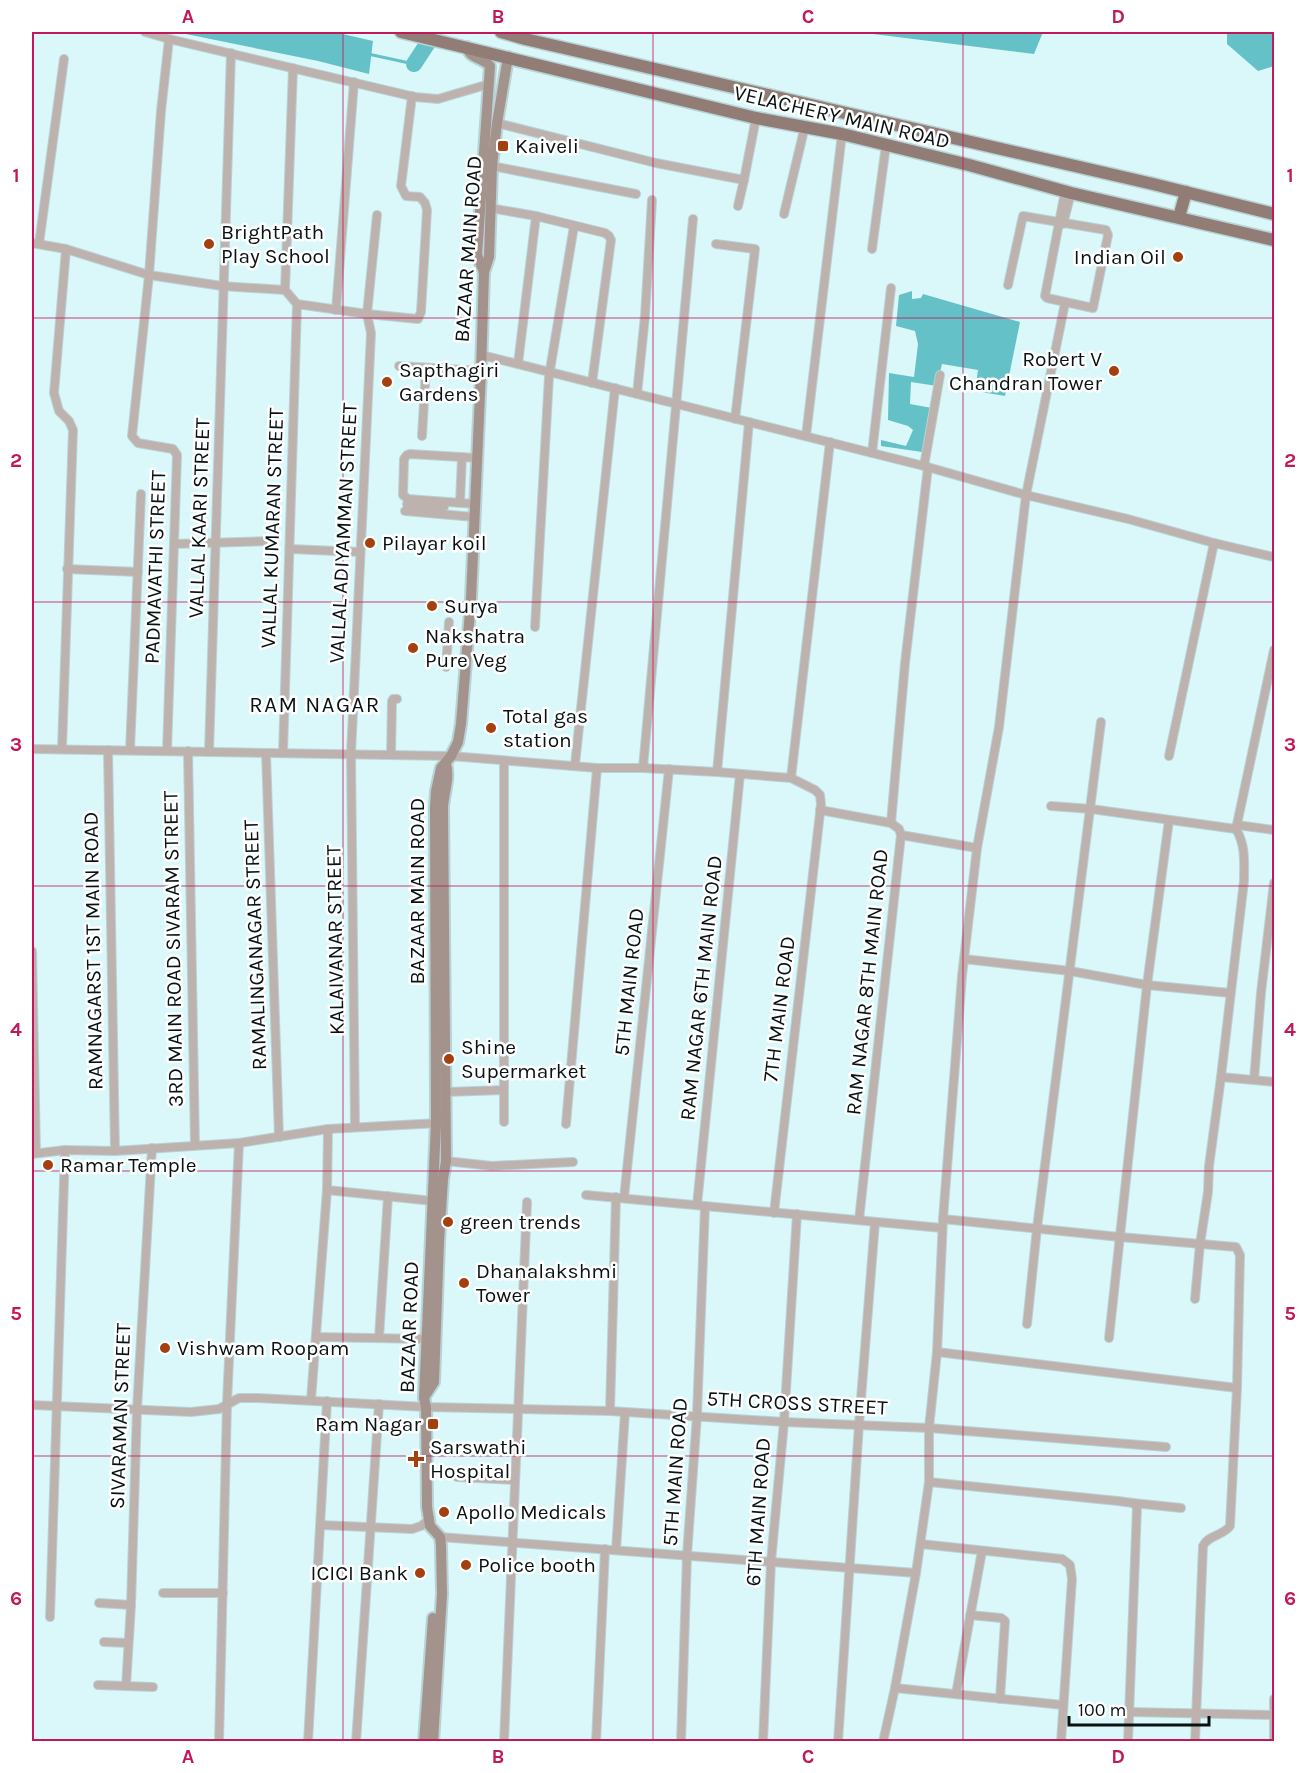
<svg xmlns="http://www.w3.org/2000/svg" width="1306" height="1773" font-family="Karla,sans-serif">
	<style>
		.water { fill: #65c1c8 }
		.lines { fill: none; stroke-linecap: round; stroke-linejoin: round }
		.stream { stroke: #65c1c8; stroke-width: 3 }
		.river { stroke: #65c1c8; stroke-width: 16 }
		.minor-casing { stroke: #b8d3d5; stroke-width: 10 }
		.secondary-casing { stroke: #b8d3d5; stroke-width: 14 }
		.primary-casing { stroke: #b8d3d5; stroke-width: 15 }
		.minor { stroke: #beb2ae; stroke-width: 8 }
		.secondary { stroke: #a4938d; stroke-width: 10 }
		.primary { stroke: #917d76; stroke-width: 12 }
		.grid { fill: none; stroke: #c2185b; stroke-width: 1.5; stroke-opacity: 0.55 }
		.poi-dot { fill: #a43f10; stroke: #fff; stroke-width: 2 }
		.labels { text-anchor: middle; dominant-baseline: central; stroke-width: 5; stroke-linejoin: round; paint-order: stroke }
		.street-label { font-size: 21px; fill: #081213; stroke: #fff }
		.poi-label { font-size: 21px; fill: #081213; stroke: #fff; text-anchor: start }
		.neighbourhood-label { font-size: 22px; letter-spacing: 1.5px; fill: #081213; stroke: #fff }
		.neatline { fill: none; stroke: #c2185b; stroke-width: 2 }
		.grid-label { font-size: 20px; text-anchor: middle; font-weight: bold; fill: #c2185b }
	</style>
	<rect width="100%" height="100%" fill="#daf8fa"/>
	<g class="water">
		<path d="M176 32H334L373 41 369 74 318 61Z"/>
		<path d="M857 32H1043L1034 54Z"/>
		<path d="M1227 32H1274V66L1258 71 1227 44Z"/>
		<path d="M912 291V299L921 298 923 294 1020 322 1005 396 975 391 978 370 942 364 937 386 911 382 910 404 932 408 922 452 881 446V440L906 446 913 430 908 426 888 420 889 373 914 377 918 344 915 331 896 326 899 295Z"/>
	</g>
	<g class="lines">
		<path class="stream" d="M368 54 414 64"/>
		<path class="river" d="M414 64 435 32"/>
		<g class="minor-casing">
			<g id="minor">
				<path d="M145 32 169 39 415 97 438 99 489 84"/>
				<path d="M497 123 656 163 744 180 756 118"/>
				<path d="M492 166 636 194"/>
				<path d="M738 206 744 180"/>
				<path d="M490 208 536 216"/>
				<path d="M784 214 805 126"/>
				<path d="M1063 224 1071 193"/>
				<path d="M32 243 66 249 149 275 222 286 285 290 297 304 367 314 418 319 421 312 427 210 425 203 420 197 406 196 401 186 412 96"/>
				<path d="M39 244 64 59"/>
				<path d="M716 244 755 249 735 419"/>
				<path d="M872 249 886 145"/>
				<path d="M1008 285 1023 216 1106 230 1108 235 1093 308 1047 298 1045 296 1065 192"/>
				<path d="M285 290 293 68"/>
				<path d="M336 310 354 82"/>
				<path d="M482 355 924 466 1026 495 1128 519 1214 543 1274 557"/>
				<path d="M518 364 536 216 605 233 609 236 611 240 592 383"/>
				<path d="M399 366 481 371"/>
				<path d="M637 394 645 316 652 200"/>
				<path d="M422 436 426 368"/>
				<path d="M806 436 842 134"/>
				<path d="M872 453 891 288"/>
				<path d="M924 466 940 375"/>
				<path d="M460 503 462 457"/>
				<path d="M407 504 444 507"/>
				<path d="M475 504 408 499 403 495 404 459 407 455 410 454 477 458"/>
				<path d="M405 511 474 517"/>
				<path d="M174 544 272 541"/>
				<path d="M290 549 360 552"/>
				<path d="M67 569 138 572"/>
				<path d="M449 622 448 638 469 640"/>
				<path d="M535 627 549 376 574 226"/>
				<path d="M446 667 448 638"/>
				<path d="M32 749 451 756 597 768H643L717 772 791 778 815 790 820 795 821 804 774 1213"/>
				<path d="M62 749 73 430 69 421 59 411 54 393 66 249"/>
				<path d="M108 750 115 1151"/>
				<path d="M130 750 141 494"/>
				<path d="M167 751 177 455 173 449 138 443 132 436 149 275 161 111 169 39"/>
				<path d="M188 751 195 1145"/>
				<path d="M209 752C218 519 222 286 231 53"/>
				<path d="M266 753 279 1137"/>
				<path d="M283 753 297 304"/>
				<path d="M391 755 392 701 393 699H397"/>
				<path d="M1169 756 1214 543"/>
				<path d="M575 765 615 388"/>
				<path d="M643 768 693 219"/>
				<path d="M717 772 749 422"/>
				<path d="M791 778 830 442"/>
				<path d="M1051 806 1091 809 1236 829"/>
				<path d="M820 810 891 823 899 829 901 835 859 1220"/>
				<path d="M891 823 905 663 928 467"/>
				<path d="M1237 825 1274 830"/>
				<path d="M901 835 977 848 999 727 1026 495 1065 303"/>
				<path d="M32 951 36 1153"/>
				<path d="M964 959 1070 971 1147 985 1230 993"/>
				<path d="M1221 1077 1244 881C1244 862 1246 846 1236 829L1274 650"/>
				<path d="M1254 1080 1261 993 1274 883"/>
				<path d="M446 1092 504 1090"/>
				<path d="M504 1122V761"/>
				<path d="M566 1124 597 768"/>
				<path d="M355 1126 351 754 371 333 367 314 377 215"/>
				<path d="M32 1154 65 1150 115 1151 239 1143 328 1129 439 1123"/>
				<path d="M446 1161 492 1166 573 1162"/>
				<path d="M327 1190 433 1201"/>
				<path d="M586 1195 942 1228"/>
				<path d="M624 1198 669 769"/>
				<path d="M697 1205 740 774"/>
				<path d="M943 1219 962 976 977 848"/>
				<path d="M1195 1299 1200 1244 1208 1192 1209 1166 1221 1077 1274 1082"/>
				<path d="M1027 1324 1037 1228 1101 722"/>
				<path d="M317 1337 426 1339"/>
				<path d="M379 1338 388 1196"/>
				<path d="M1109 1338 1147 985 1169 820"/>
				<path d="M937 1352 1237 1388"/>
				<path d="M311 1400 327 1190 328 1129"/>
				<path d="M32 1405 191 1412 219 1409 239 1398H258L426 1407 610 1411 784 1422 929 1428 1166 1447"/>
				<path d="M610 1411 616 1197"/>
				<path d="M457 1477 515 1480"/>
				<path d="M929 1482 1118 1501 1133 1503 1137 1507 1128 1742"/>
				<path d="M1133 1503 1181 1508"/>
				<path d="M321 1525 412 1529 421 1526 429 1520"/>
				<path d="M440 1537 916 1573"/>
				<path d="M921 1544 1062 1559 1070 1565 1072 1579 1061 1742"/>
				<path d="M616 1550 625 1412"/>
				<path d="M163 1593H223"/>
				<path d="M99 1603 131 1605"/>
				<path d="M970 1615 1001 1618 1005 1621 1000 1699"/>
				<path d="M50 1617 65 1150"/>
				<path d="M104 1642 128 1643"/>
				<path d="M98 1685 153 1687"/>
				<path d="M126 1686 131 1605 137 1409 152 1148"/>
				<path d="M895 1688 1063 1705"/>
				<path d="M956 1694 982 1551"/>
				<path d="M1129 1712 1274 1715"/>
				<path d="M219 1742 227 1403 239 1143"/>
				<path d="M308 1742 327 1401"/>
				<path d="M356 1742 379 1404"/>
				<path d="M504 1742 527 1202"/>
				<path d="M596 1742 605 1549"/>
				<path d="M681 1742 687 1555 697 1415 705 1206"/>
				<path d="M763 1742 771 1562 784 1422 797 1214"/>
				<path d="M838 1742 859 1424 875 1222"/>
				<path d="M883 1742 895 1688 916 1573 929 1482V1428L937 1352 943 1219 1120 1237 1236 1247 1240 1255 1237 1388 1230 1526C1223 1536 1208 1535 1203 1546L1195 1742"/>
				<path d="M1274 1742V1699"/>
			</g>
		</g>
		<g class="secondary-casing">
			<g id="secondary">
				<path d="M467 47C470 59 482 57 490 66L477 255 484 272"/>
				<path d="M425 1396 434 1382 439 1242 443 1179 446 1161 443 807C444 793 450 777 446 764"/>
				<path d="M424 1742 433 1618"/>
				<path d="M433 1742 442 1594 441 1545 440 1537 430 1526 427 1507 426 1407 424 1398 436 1123 435 808 436 791 441 768 451 756 458 742 461 724 471 599 481 371 484 272 489 257 492 166 497 123 508 57"/>
			</g>
		</g>
		<g class="primary-casing">
			<g id="primary">
				<path d="M401 32 756 118 842 134 969 165 1071 193 1274 240"/>
				<path d="M501 32 525 39 1153 184 1274 214"/>
				<path d="M1179 217 1186 192"/>
			</g>
		</g>
		<use href="#minor" class="minor"/>
		<use href="#secondary" class="secondary"/>
		<use href="#primary" class="primary"/>
	</g>
	<path class="grid" d="M343 32V1742M653 32V1742M963 32V1742M32 318H1274M32 602H1274M32 886H1274M32 1171H1274M32 1456H1274"/>
	<g class="poi-dot">
		<rect x="497" y="140" width="12" height="12" rx="3"/>
		<circle cx="209" cy="244" r="6"/>
		<circle cx="1178" cy="257" r="6"/>
		<circle cx="1114" cy="371" r="6"/>
		<circle cx="387" cy="382" r="6"/>
		<circle cx="370" cy="543" r="6"/>
		<circle cx="432" cy="606" r="6"/>
		<circle cx="413" cy="648" r="6"/>
		<circle cx="491" cy="728" r="6"/>
		<circle cx="449" cy="1059" r="6"/>
		<circle cx="48" cy="1165" r="6"/>
		<circle cx="448" cy="1222" r="6"/>
		<circle cx="464" cy="1283" r="6"/>
		<circle cx="165" cy="1348" r="6"/>
		<rect x="427" y="1418" width="12" height="12" rx="3"/>
		<path d="M413 1450h6v6h6v6h-6v6h-6v-6h-6v-6h6z"/>
		<circle cx="444" cy="1512" r="6"/>
		<circle cx="466" cy="1565" r="6"/>
		<circle cx="420" cy="1573" r="6"/>
	</g>
	<g class="labels">
		<g class="street-label">
			<text transform="translate(842 117) rotate(13)">VELACHERY MAIN ROAD</text>
			<text transform="translate(468 249) rotate(-86)">BAZAAR MAIN ROAD</text>
			<text transform="translate(199 518) rotate(-88)">VALLAL KAARI STREET</text>
			<text transform="translate(272 528) rotate(-88)">VALLAL KUMARAN STREET</text>
			<text transform="translate(343 533) rotate(-87)">VALLAL ADIYAMMAN STREET</text>
			<text transform="translate(155 567) rotate(-88)">PADMAVATHI STREET</text>
			<text transform="translate(417 891) rotate(-90)">BAZAAR MAIN ROAD</text>
			<text transform="translate(335 940) rotate(-91)">KALAIVANAR STREET</text>
			<text transform="translate(255 945) rotate(-92)">RAMALINGANAGAR STREET</text>
			<text transform="translate(173 949) rotate(-91)">3RD MAIN ROAD SIVARAM STREET</text>
			<text transform="translate(93 951) rotate(-91)">RAMNAGARST 1ST MAIN ROAD</text>
			<text transform="translate(629 982) rotate(-84)">5TH MAIN ROAD</text>
			<text transform="translate(867 982) rotate(-84)">RAM NAGAR 8TH MAIN ROAD</text>
			<text transform="translate(701 988) rotate(-84)">RAM NAGAR 6TH MAIN ROAD</text>
			<text transform="translate(779 1009) rotate(-83)">7TH MAIN ROAD</text>
			<text transform="translate(409 1327) rotate(-88)">BAZAAR ROAD</text>
			<text transform="translate(797 1403) rotate(3)">5TH CROSS STREET</text>
			<text transform="translate(120 1416) rotate(-88)">SIVARAMAN STREET</text>
			<text transform="translate(675 1472) rotate(-86)">5TH MAIN ROAD</text>
			<text transform="translate(758 1512) rotate(-86)">6TH MAIN ROAD</text>
		</g>
		<g class="poi-label">
			<text x="515" y="146">Kaiveli</text>
			<text x="221" y="232">BrightPath<tspan x="221" dy="24">Play School</tspan></text>
			<text x="1166" y="257" text-anchor="end">Indian Oil</text>
			<text x="1102" y="359" text-anchor="end">Robert V<tspan x="1102" dy="24">Chandran Tower</tspan></text>
			<text x="399" y="370">Sapthagiri<tspan x="399" dy="24">Gardens</tspan></text>
			<text x="382" y="543">Pilayar koil</text>
			<text x="444" y="606">Surya</text>
			<text x="425" y="636">Nakshatra<tspan x="425" dy="24">Pure Veg</tspan></text>
			<text x="503" y="716">Total gas<tspan x="503" dy="24">station</tspan></text>
			<text x="461" y="1047">Shine<tspan x="461" dy="24">Supermarket</tspan></text>
			<text x="60" y="1165">Ramar Temple</text>
			<text x="460" y="1222">green trends</text>
			<text x="476" y="1271">Dhanalakshmi<tspan x="476" dy="24">Tower</tspan></text>
			<text x="177" y="1348">Vishwam Roopam</text>
			<text x="421" y="1424" text-anchor="end">Ram Nagar</text>
			<text x="430" y="1447">Sarswathi<tspan x="430" dy="24">Hospital</tspan></text>
			<text x="456" y="1512">Apollo Medicals</text>
			<text x="478" y="1565">Police booth</text>
			<text x="408" y="1573" text-anchor="end">ICICI Bank</text>
		</g>
		<g class="neighbourhood-label">
			<text x="315" y="705">RAM NAGAR</text>
		</g>
	</g>
	<rect width="1306" height="1773" fill="none" stroke="#ffffff" stroke-width="66"/>
	<path d="M1069 1716v9h140v-9" fill="none" stroke="#081213" stroke-width="3"/>
	<text x="1078" y="1716" font-size="18" fill="#081213" stroke="#ffffff" stroke-width="4.5" paint-order="stroke">100 m</text>
	<rect x="33" y="33" width="1240" height="1707" class="neatline"/>
	<g class="grid-label">
		<text x="188" y="23">A</text>
		<text x="498" y="23">B</text>
		<text x="808" y="23">C</text>
		<text x="1118" y="23">D</text>
		<text x="16" y="182">1</text>
		<text x="1290" y="182">1</text>
		<text x="16" y="467">2</text>
		<text x="1290" y="467">2</text>
		<text x="16" y="751">3</text>
		<text x="1290" y="751">3</text>
		<text x="16" y="1036">4</text>
		<text x="1290" y="1036">4</text>
		<text x="16" y="1320">5</text>
		<text x="1290" y="1320">5</text>
		<text x="16" y="1605">6</text>
		<text x="1290" y="1605">6</text>
		<text x="188" y="1763">A</text>
		<text x="498" y="1763">B</text>
		<text x="808" y="1763">C</text>
		<text x="1118" y="1763">D</text>
	</g>
</svg>
